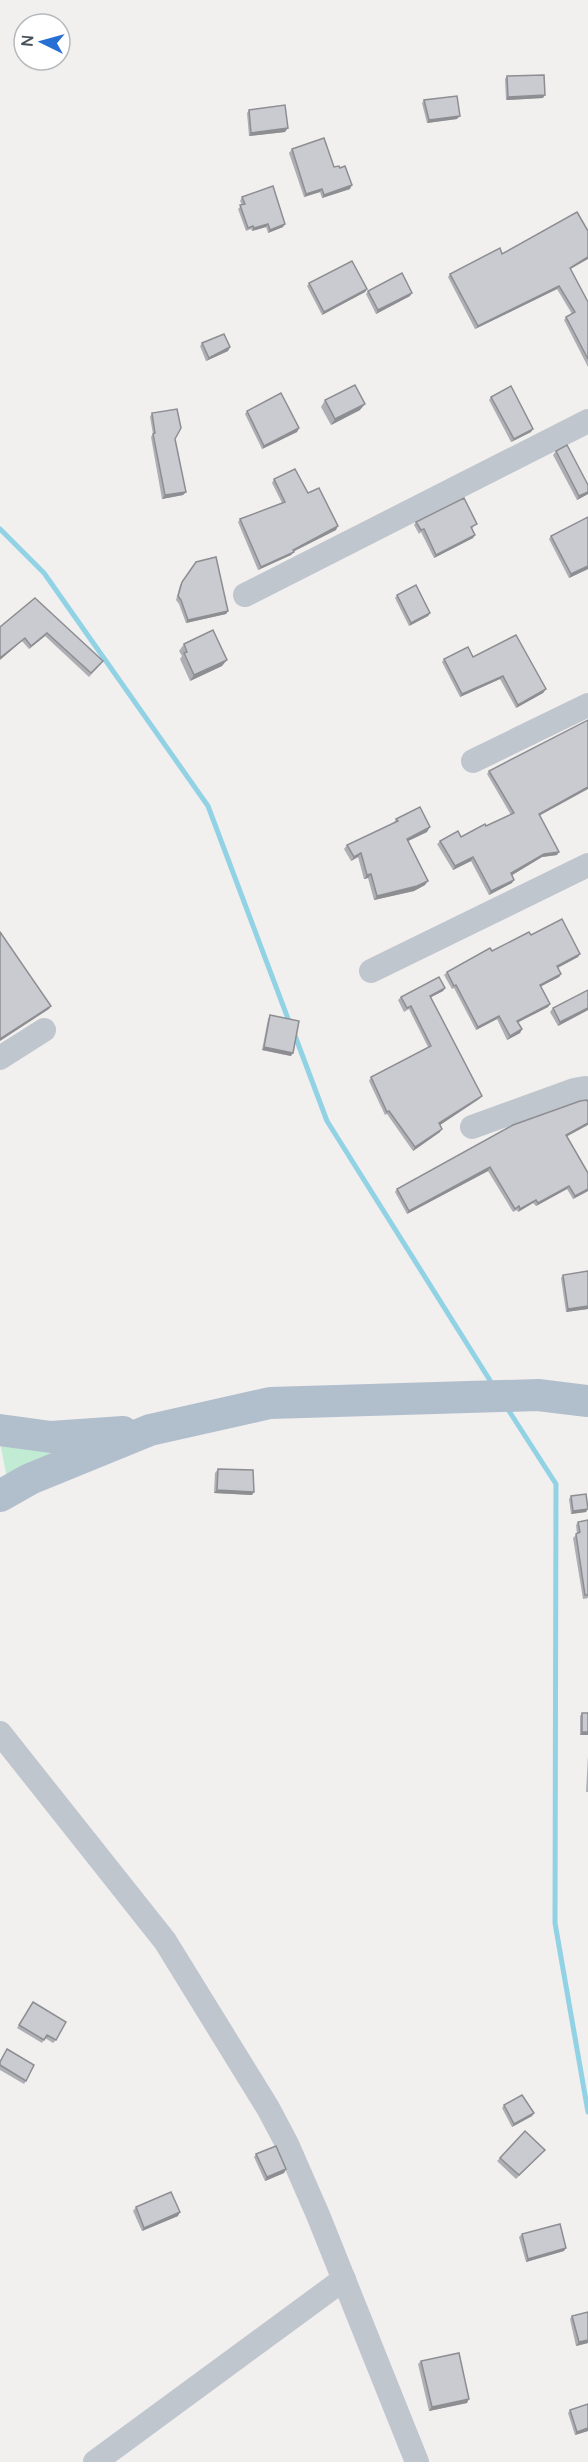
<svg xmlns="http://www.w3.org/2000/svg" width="588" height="2462" font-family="Manrope,sans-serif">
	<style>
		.green { fill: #c1ecd3 }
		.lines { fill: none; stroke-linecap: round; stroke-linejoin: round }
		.stream { stroke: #92d2e5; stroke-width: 5 }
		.minor { stroke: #bfc6cd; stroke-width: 24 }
		.major { stroke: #b1becc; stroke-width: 32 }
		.wall { fill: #aeafb4 }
		.shaded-wall { fill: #8d8e92 }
		.building { fill: #cacbd1; stroke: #8d8e92; stroke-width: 1.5 }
	</style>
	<rect width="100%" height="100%" fill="#f2efef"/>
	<path class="green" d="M0 1442 61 1452 7 1479Z"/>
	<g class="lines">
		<g class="stream">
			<path d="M0 529 44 573 208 806 290 1024"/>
			<path d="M294 1033 327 1121 491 1382"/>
			<path d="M509 1411 556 1484 555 1923 588 2112"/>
		</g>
		<g class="minor">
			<path d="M245 595 588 421"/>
			<path d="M473 761 588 705"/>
			<path d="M371 971 588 865"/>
			<path d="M0 1058 44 1030"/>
			<path d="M472 1127 574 1090 585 1088 588 1090"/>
			<path d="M0 1733 165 1941 268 2108 287 2144 318 2215 417 2462"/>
			<path d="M95 2462 344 2279"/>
		</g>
		<g class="major">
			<path d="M0 1430 51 1437 123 1432"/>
			<path d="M0 1496 30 1479 150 1430 270 1403 538 1395 588 1401"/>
		</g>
	</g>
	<g class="wall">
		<path d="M507 76 543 98 506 100 505 79Z"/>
		<path d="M424 100 457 119 427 123 422 103Z"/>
		<path d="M249 110 285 132 249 136 247 113Z"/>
		<path d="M292 149 334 167 340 168 350 189 322 198 320 192 304 197 289 153Z"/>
		<path d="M242 197 283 227 268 233 266 227 252 231 251 229 246 231 238 209 242 205 240 201Z"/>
		<path d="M502 254 571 269 588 302V367L564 320 566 317 572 314 557 289 475 329 448 277 450 274Z"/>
		<path d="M309 283 367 289 365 292 322 315 307 286Z"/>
		<path d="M368 291 410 296 376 314 366 294Z"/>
		<path d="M202 343 230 347 228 351 206 361 200 346Z"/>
		<path d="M491 397 531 432 511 442 489 400Z"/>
		<path d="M325 400 360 410 331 425 321 407Z"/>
		<path d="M247 411 299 428 297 432 262 449 245 414Z"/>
		<path d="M152 413 186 492 183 495 162 499 151 437 153 434 150 417Z"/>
		<path d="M556 451 588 485V494L577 500 553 455Z"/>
		<path d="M274 479 308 493 336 530 293 552 291 555 258 570 238 522 240 519 282 503 272 483Z"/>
		<path d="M588 517V569L569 578 549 539 551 536Z"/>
		<path d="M416 522 474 527 472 528 475 535 473 538 434 558 421 532 419 534 414 525Z"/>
		<path d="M196 562 228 611 226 614 186 623 179 604 176 600 180 585Z"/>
		<path d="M397 595 430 613 428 616 409 626 395 598Z"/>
		<path d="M35 598 101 664 89 677 45 636 29 649 22 641Z"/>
		<path d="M184 644 222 666 190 681 180 659 182 656 179 651Z"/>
		<path d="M473 657 546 689 543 693 516 708 500 679 460 697 442 662 444 659Z"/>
		<path d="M489 771 540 815 557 855 542 857 512 875V883L489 895 471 861 453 870 437 844 440 841 461 837 511 815 487 774Z"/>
		<path d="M396 819 427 832 408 841 425 885 414 891 374 900 368 878 364 879 358 857 351 861 344 849 347 845 394 823Z"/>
		<path d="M531 935 578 957 558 968 561 974 559 977 541 986 550 1004 548 1007 518 1022 522 1029 520 1033 507 1040 497 1019 476 1030 454 988 452 989 444 975 447 972Z"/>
		<path d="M445 988 443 991 430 998 479 1099 440 1125V1132L413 1151 387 1114 385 1115 369 1081 371 1077 428 1047 409 1009 404 1012 398 1000 401 997Z"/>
		<path d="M588 990V1010L558 1026 550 1012 553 1008Z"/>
		<path d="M270 1015 291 1056 262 1050 268 1019Z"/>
		<path d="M567 1137 588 1173V1191L573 1199 567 1189 536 1206 533 1203 518 1212 517 1210 513 1212 488 1171 407 1214 395 1192 397 1189Z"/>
		<path d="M563 1275 588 1309 566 1312 561 1278Z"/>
		<path d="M218 1469 252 1495 214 1493 215 1473Z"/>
		<path d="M571 1496 586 1512 571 1514 569 1499Z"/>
		<path d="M588 1520V1598L583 1599 573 1538 577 1534 576 1525 578 1522Z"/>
		<path d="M582 1713H588V1735H580V1716Z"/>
		<path d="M588 1756V1792H586Z"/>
		<path d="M33 2002 56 2040 53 2043 45 2038 42 2043 17 2028Z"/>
		<path d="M7 2049 26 2081 24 2084 0 2070V2061Z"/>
		<path d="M504 2105 534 2113 532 2116 512 2127 502 2108Z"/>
		<path d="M545 2150 516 2179 497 2161 500 2158Z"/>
		<path d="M256 2154 286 2169 284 2173 265 2181 254 2157Z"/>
		<path d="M136 2207 178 2216 142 2231 133 2211Z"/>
		<path d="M522 2234 564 2251 526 2262 519 2237Z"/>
		<path d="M588 2312V2343L576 2346 570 2319 572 2316Z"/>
		<path d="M421 2361 467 2403 429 2411 418 2364Z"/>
		<path d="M570 2410 588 2431 575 2435 568 2413Z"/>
	</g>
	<g class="shaded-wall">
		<path d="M545 95 543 98 506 100 508 97Z"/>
		<path d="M460 116 457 119 427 123 429 120Z"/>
		<path d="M288 128 285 132 249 136 251 133Z"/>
		<path d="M352 185 350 189 322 198 324 195Z"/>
		<path d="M322 189 320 192 304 197 306 194Z"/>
		<path d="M268 224 266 227 252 231 254 228Z"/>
		<path d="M285 224 283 227 268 233 270 230Z"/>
		<path d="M588 257V259L567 271 570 268Z"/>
		<path d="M559 286 557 289 475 329 478 326Z"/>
		<path d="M367 289 365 292 322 315 324 312Z"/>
		<path d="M412 293 410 296 376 314 378 310Z"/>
		<path d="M230 347 228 351 206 361 209 358Z"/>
		<path d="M365 404 360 410 331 425 335 419Z"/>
		<path d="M299 428 297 432 262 449 264 446Z"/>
		<path d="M533 429 531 432 511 442 514 439Z"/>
		<path d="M186 492 183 495 162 499 165 495Z"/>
		<path d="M588 492V494L577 500 579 496Z"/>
		<path d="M338 526 336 530 290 553 293 550Z"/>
		<path d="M475 535 473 538 434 558 436 555Z"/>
		<path d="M294 552 291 555 258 570 261 567Z"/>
		<path d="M588 566V569L569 578 571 574Z"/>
		<path d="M228 611 226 614 186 623 188 620Z"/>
		<path d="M430 613 428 616 409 626 411 623Z"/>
		<path d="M47 633 45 636 29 649 31 646Z"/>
		<path d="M25 638 22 641 0 660V658Z"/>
		<path d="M227 660 222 666 190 681 194 675Z"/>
		<path d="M503 676 500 679 460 697 462 694Z"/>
		<path d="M546 689 543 693 516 708 518 705Z"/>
		<path d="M588 787V789L537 817 539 814Z"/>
		<path d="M430 827 427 832 404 843 407 839Z"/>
		<path d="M559 852 557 855 542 857 509 877 511 873 544 854Z"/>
		<path d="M361 853 358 857 351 861 354 857Z"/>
		<path d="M473 857 471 861 453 870 455 866Z"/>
		<path d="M371 874 368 878 364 879 367 875Z"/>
		<path d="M514 880 512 883 489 895 491 891Z"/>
		<path d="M428 881 425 885 414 891 374 900 377 896Z"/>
		<path d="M580 954 578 957 555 969 557 966Z"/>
		<path d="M561 974 559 977 538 988 540 985Z"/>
		<path d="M445 988 443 991 427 999 430 996Z"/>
		<path d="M550 1004 548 1007 515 1024 517 1021Z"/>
		<path d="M51 1006 49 1009 0 1041V1039Z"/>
		<path d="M588 1008V1010L558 1026 560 1022Z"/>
		<path d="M499 1016 497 1019 476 1030 478 1027Z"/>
		<path d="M522 1029 520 1033 507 1040 510 1036Z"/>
		<path d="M264 1047 293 1053 291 1056 262 1050Z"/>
		<path d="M482 1096 479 1099 437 1127 439 1123Z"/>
		<path d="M588 1123V1125L564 1138 566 1135Z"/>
		<path d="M442 1129 440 1132 413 1151 415 1147Z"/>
		<path d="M490 1167 488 1171 407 1214 409 1211Z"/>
		<path d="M569 1186 567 1189 536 1206 538 1203Z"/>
		<path d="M588 1189V1191L573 1199 575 1196Z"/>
		<path d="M536 1200 533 1203 518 1212 520 1209Z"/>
		<path d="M588 1306V1309L566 1312 568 1309Z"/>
		<path d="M217 1490 254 1492 252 1495 214 1493Z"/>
		<path d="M588 1509 586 1512 571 1514 573 1511Z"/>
		<path d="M582 1732H588V1735H580Z"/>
		<path d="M534 2113 532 2116 512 2127 514 2124Z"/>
		<path d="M286 2169 284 2173 265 2181 267 2177Z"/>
		<path d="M180 2212 178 2216 142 2231 144 2228Z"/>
		<path d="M566 2248 564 2251 526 2262 528 2259Z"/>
		<path d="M588 2340V2343L576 2346 579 2342Z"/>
		<path d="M469 2399 467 2403 429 2411 432 2407Z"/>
		<path d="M588 2428V2431L575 2435 577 2432Z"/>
	</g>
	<g class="building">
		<path d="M544 75 545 95 508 97 507 76Z"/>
		<path d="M457 96 460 116 429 120 424 100Z"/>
		<path d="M285 105 288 128 251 133 249 110Z"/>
		<path d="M324 138 334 167 339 166 340 168 345 166 352 185 324 195 322 189 306 194 292 149Z"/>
		<path d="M273 186 285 224 270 230 268 224 254 228 253 226 248 228 240 205 245 204 242 197Z"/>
		<path d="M577 212 588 231V257L570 268 588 302V359L566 317 575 312 559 286 478 326 450 274 500 248 502 254Z"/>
		<path d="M352 261 367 289 324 312 309 283Z"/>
		<path d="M402 273 412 293 378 310 368 291Z"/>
		<path d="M224 334 230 347 209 358 202 343Z"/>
		<path d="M355 385 365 404 335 419 325 400Z"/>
		<path d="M511 386 533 429 514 439 491 397Z"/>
		<path d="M281 393 299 428 264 446 247 411Z"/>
		<path d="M177 409 181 428 175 439 186 492 165 495 153 434 155 433 152 413Z"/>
		<path d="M567 445 588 485V492L579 496 556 451Z"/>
		<path d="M295 469 308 493 319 488 338 526 293 550 294 552 261 567 240 519 285 502 274 479Z"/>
		<path d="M464 498 477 524 471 527 475 535 436 555 424 529 421 530 416 522Z"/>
		<path d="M588 517V566L571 574 551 536Z"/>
		<path d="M216 557 228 611 188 620 181 600 178 596 182 582 196 562Z"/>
		<path d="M416 585 430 613 411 623 397 595Z"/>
		<path d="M35 598 103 661 91 673 47 633 31 646 25 638 0 658V627Z"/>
		<path d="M213 630 227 660 194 675 184 653 187 652 184 644Z"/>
		<path d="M516 635 546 689 518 705 503 676 462 694 444 659 468 647 473 657Z"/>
		<path d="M588 720V787L539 814 559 852 544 854 511 873 514 880 491 891 473 857 455 866 440 841 458 831 461 837 485 824 486 826 514 813 489 771Z"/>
		<path d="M420 807 430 827 407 839 428 881 417 886 377 896 371 874 367 875 361 853 354 857 347 845 398 821 396 819Z"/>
		<path d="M562 919 580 954 557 966 561 974 540 985 550 1004 517 1021 522 1029 510 1036 499 1016 478 1027 456 985 454 986 447 972 490 948 492 951 529 932 531 935Z"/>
		<path d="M0 932 51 1006 0 1039Z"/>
		<path d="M439 977 445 988 430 996 482 1096 439 1123 442 1129 415 1147 389 1111 387 1112 371 1077 431 1046 411 1006 407 1008 401 997Z"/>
		<path d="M588 990V1008L560 1022 553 1008Z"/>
		<path d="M270 1015 299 1021 293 1053 264 1047Z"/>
		<path d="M587 1100 588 1102V1123L566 1135 588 1173V1189L575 1196 569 1186 538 1203 536 1200 520 1209 519 1206 515 1209 490 1167 409 1211 397 1189 513 1125 580 1101Z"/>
		<path d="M588 1271V1306L568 1309 563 1275Z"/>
		<path d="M218 1469 253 1470 254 1492 217 1490Z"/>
		<path d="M586 1494 588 1509 573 1511 571 1496Z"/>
		<path d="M588 1520V1595H585L576 1534 580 1532 578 1522Z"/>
		<rect x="582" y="1713" width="6" height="19"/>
		<path d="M33 2002 66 2022 56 2040 47 2035 44 2040 19 2025Z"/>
		<path d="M7 2049 34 2065 26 2081 0 2065V2062Z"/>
		<path d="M522 2095 534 2113 514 2124 504 2105Z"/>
		<path d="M525 2131 545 2150 519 2175 500 2158Z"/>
		<path d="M276 2146 286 2169 267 2177 256 2154Z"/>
		<path d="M171 2192 180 2212 144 2228 136 2207Z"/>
		<path d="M560 2224 566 2248 528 2259 522 2234Z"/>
		<path d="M588 2312V2340L579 2342 572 2316Z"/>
		<path d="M459 2353 469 2399 432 2407 421 2361Z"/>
		<path d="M588 2404V2428L577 2432 570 2410Z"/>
	</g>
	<g transform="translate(42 42) rotate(275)"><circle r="28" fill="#ffffff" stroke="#b6babd" stroke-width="1.5"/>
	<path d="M0-4.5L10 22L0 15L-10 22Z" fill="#276fd4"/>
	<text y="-9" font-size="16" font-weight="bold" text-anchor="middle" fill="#49525b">N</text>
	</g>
</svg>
